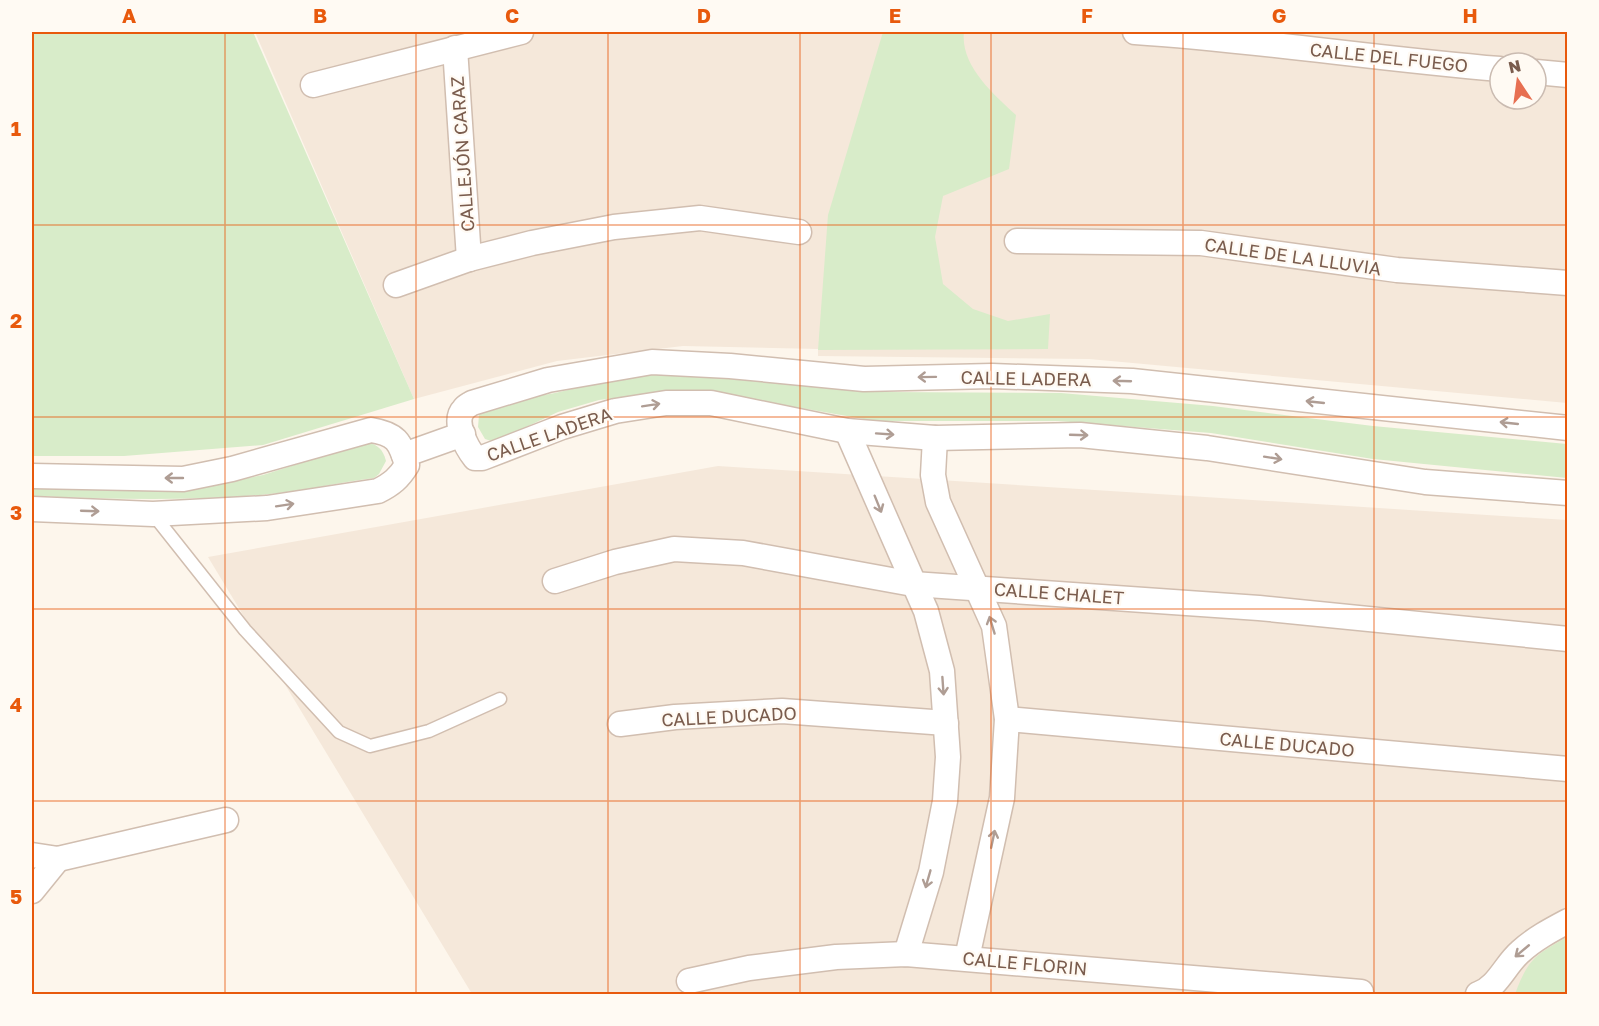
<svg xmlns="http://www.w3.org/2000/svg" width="1599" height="1026" font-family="'Golos Text',sans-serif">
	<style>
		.residential { fill: #f5e8da; fill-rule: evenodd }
		.green { fill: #d8ecc9 }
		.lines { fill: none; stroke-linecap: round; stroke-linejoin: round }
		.service-casing { stroke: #d1beb0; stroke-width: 15 }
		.minor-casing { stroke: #d1beb0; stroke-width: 27 }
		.service { stroke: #fff; stroke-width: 12 }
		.minor { stroke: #fff; stroke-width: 24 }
		.oneway { stroke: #af9d94 }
		.grid { fill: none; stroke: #e8590c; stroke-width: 1.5; stroke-opacity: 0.55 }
		.labels { text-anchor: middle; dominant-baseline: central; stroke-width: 4.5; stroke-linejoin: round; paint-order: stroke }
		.street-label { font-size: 18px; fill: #7a5c4d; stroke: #fffaf3 }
		.neatline { fill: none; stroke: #e8590c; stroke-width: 2 }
		.grid-label { font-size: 20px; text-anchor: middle; font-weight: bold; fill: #e8590c }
	</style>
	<rect width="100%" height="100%" fill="#fdf6ec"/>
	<g class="residential">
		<path d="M255 32H1567V403L1089 359 818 356V349L683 346 557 361 414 399ZM1500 63H1536V99H1500Z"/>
		<path d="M718 466 1567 520V994H472L208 557Z"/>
	</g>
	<g class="green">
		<path d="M32 32H253L414 399 263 445 124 456H32Z"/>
		<path d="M883 32H964C960 65 993 94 1016 115L1009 169 943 196 935 237 943 284 973 309 1008 321 1050 314 1048 349 818 350 828 215Z"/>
		<path d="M651 373 711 375 883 392 1061 393 1213 406 1373 426 1567 444V478L1373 459 1211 433 1058 421H875L807 409 688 393 646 394 599 400 558 412 494 442 485 439 478 427 479 415C499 399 531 398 555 393 587 386 618 376 651 373Z"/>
		<path d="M367 442C378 445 383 449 386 461L379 474 374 478C336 483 298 492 260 495 184 501 108 499 32 496V486L203 487 263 475Z"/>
		<path d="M1567 937V994H1515C1528 959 1535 955 1567 937Z"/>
	</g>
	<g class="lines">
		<g class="service-casing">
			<path id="service" d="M153 514 245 630 339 732 370 746 429 731 500 699"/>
		</g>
		<g class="minor-casing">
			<g id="minor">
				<path d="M1135 32C1257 40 1378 59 1500 69"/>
				<path d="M455 48 469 259"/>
				<path d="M1536 72 1568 75"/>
				<path d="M313 85 521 32"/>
				<path d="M1017 241 1201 243 1397 270 1568 283"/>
				<path d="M396 285 469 259 532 243 614 227 700 218 799 232"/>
				<path d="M1568 428 1132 381 992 376 864 379 730 366 652 362 548 380 472 403C469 405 466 406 464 409 452 421 467 448 475 458H482L562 427 615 411 666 403H711L847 431 935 438 1080 435 1207 448 1425 482 1568 493"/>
				<path d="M847 431 926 611 942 671 948 757 945 801 931 872 906 954"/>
				<path d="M935 438 933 475 938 502 994 626 1007 719 1002 798 967 958"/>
				<path d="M404 455 463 434"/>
				<path d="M32 476 183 479 232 469 371 430C396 434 400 441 407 465 399 478 392 484 378 491L267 508 153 514 32 509"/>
				<path d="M555 581 615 562 674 549 743 553 913 584 1259 608 1568 639"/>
				<path d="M1007 719 1568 769"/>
				<path d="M620 724 675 717 782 711 946 723"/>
				<path d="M32 855 58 859 226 820"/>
				<path d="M32 891 58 859"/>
				<path d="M689 981 749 968 836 957 906 954 1361 992"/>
				<path d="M1478 994C1497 988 1505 965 1520 952 1534 939 1551 930 1568 921"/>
			</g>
		</g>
		<use href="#service" class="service"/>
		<use href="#minor" class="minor"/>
	</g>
	<defs><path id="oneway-shaft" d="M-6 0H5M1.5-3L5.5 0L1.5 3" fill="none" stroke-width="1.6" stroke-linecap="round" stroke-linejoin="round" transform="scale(1.5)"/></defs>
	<g class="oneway">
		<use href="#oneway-shaft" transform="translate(927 377) rotate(179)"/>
		<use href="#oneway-shaft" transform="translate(1122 381) rotate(-178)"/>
		<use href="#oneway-shaft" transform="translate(1315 402) rotate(-174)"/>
		<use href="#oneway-shaft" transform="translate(651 405) rotate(-9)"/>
		<use href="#oneway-shaft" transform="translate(1509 423) rotate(-174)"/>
		<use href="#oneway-shaft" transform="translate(885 434) rotate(4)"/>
		<use href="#oneway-shaft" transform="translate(1079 435) rotate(2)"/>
		<use href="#oneway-shaft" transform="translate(1273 458) rotate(9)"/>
		<use href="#oneway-shaft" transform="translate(174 478) rotate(-180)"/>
		<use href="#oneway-shaft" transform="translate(878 504) rotate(68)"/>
		<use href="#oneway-shaft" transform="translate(285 505) rotate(-9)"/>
		<use href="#oneway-shaft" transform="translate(90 511) rotate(2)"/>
		<use href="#oneway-shaft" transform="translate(992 625) rotate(-107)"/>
		<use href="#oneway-shaft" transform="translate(943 686) rotate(86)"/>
		<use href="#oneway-shaft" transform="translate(993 839) rotate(-78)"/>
		<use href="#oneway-shaft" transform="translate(928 879) rotate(106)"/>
		<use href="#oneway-shaft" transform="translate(1522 951) rotate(140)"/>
	</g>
	<path class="grid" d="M225 32V994M416 32V994M608 32V994M800 32V994M991 32V994M1183 32V994M1374 32V994M32 225H1568M32 417H1568M32 609H1568M32 801H1568"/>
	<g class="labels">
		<g class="street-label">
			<text transform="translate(1389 57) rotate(6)">CALLE DEL FUEGO</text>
			<text transform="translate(462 154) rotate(-94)">CALLEJÓN CARAZ</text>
			<text transform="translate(1293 256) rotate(8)">CALLE DE LA LLUVIA</text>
			<text transform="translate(1026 378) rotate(1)">CALLE LADERA</text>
			<text transform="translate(549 434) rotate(-19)">CALLE LADERA</text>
			<text transform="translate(1059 593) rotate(4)">CALLE CHALET</text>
			<text transform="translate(729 716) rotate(-3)">CALLE DUCADO</text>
			<text transform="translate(1287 744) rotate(5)">CALLE DUCADO</text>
			<text transform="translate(1025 963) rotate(5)">CALLE FLORIN</text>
		</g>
	</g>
	<rect width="1599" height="1026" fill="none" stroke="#fffaf3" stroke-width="66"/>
	<g transform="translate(1518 81) rotate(347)"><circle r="28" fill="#fffaf3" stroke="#cabbb1" stroke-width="1.5"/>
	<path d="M0-4.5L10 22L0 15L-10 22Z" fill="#e76f51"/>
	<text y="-9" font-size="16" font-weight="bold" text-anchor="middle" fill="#7a5c4d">N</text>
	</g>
	<rect x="33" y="33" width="1533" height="960" class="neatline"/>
	<g class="grid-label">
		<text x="129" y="23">A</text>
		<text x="320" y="23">B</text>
		<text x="512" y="23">C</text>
		<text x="704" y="23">D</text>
		<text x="895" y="23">E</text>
		<text x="1087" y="23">F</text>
		<text x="1279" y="23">G</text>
		<text x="1470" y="23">H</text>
		<text x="16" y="136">1</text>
		<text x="16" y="328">2</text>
		<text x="16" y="520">3</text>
		<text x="16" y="712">4</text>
		<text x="16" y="904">5</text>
	</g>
</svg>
